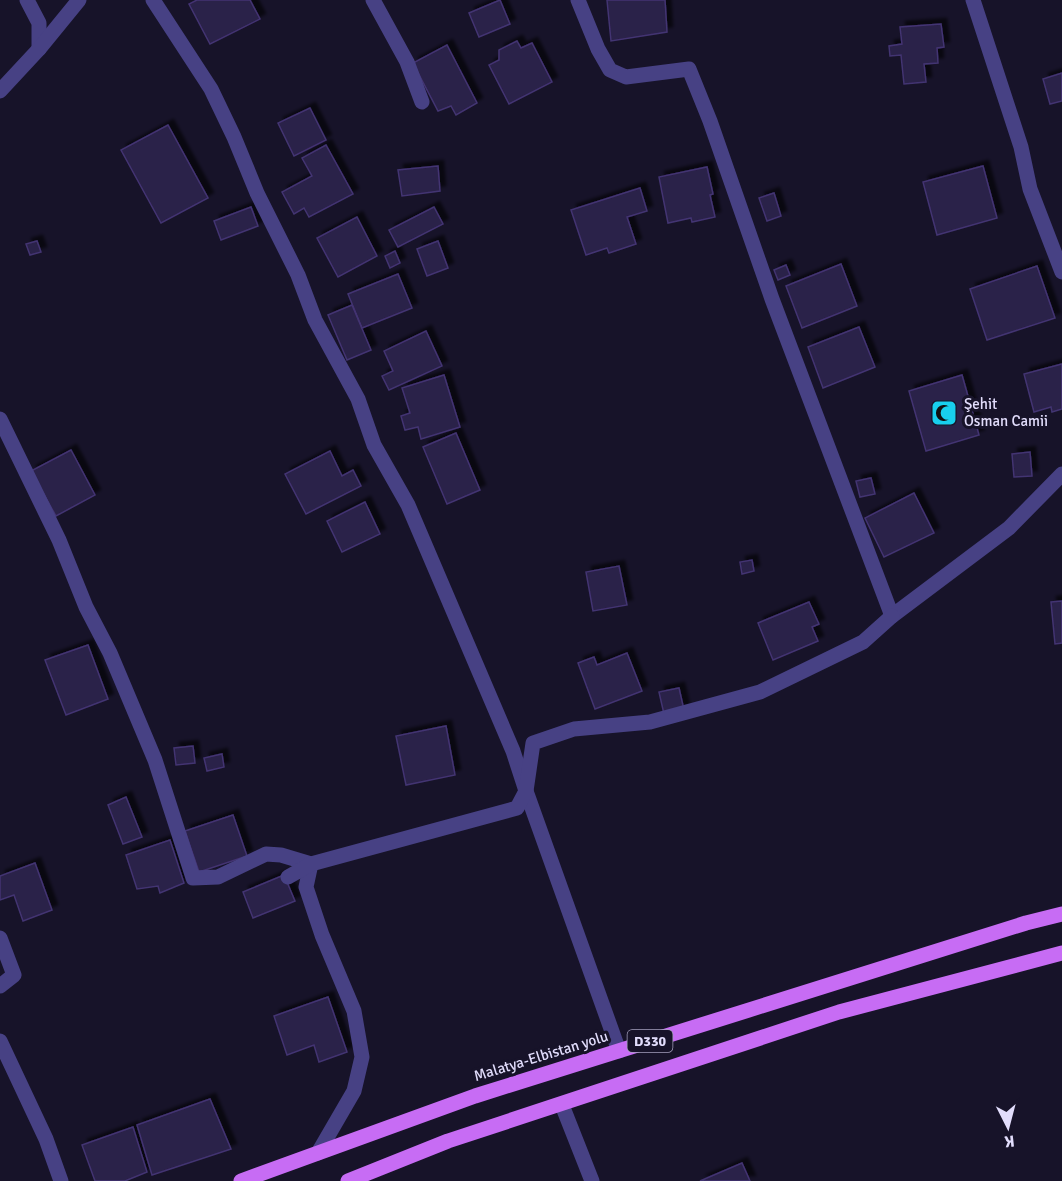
<svg xmlns="http://www.w3.org/2000/svg" width="1062" height="1181" font-family="Signika,sans-serif">
	<style>
		.building { fill: #2a2048; stroke: #433472; stroke-width: 1.5; filter: url(#shadow) }
		.lines { fill: none; stroke-linecap: round; stroke-linejoin: round }
		.street { stroke: #474184; stroke-width: 15 }
		.primary { stroke: #c76cf4; stroke-width: 15 }
		.labels { text-anchor: middle; dominant-baseline: central; stroke-width: 6; stroke-linejoin: round; paint-order: stroke }
		.shield { fill: #171329; stroke: #a5a0bd; stroke-width: 1.5 }
		.shield-label { font-size: 14px; font-weight: bold; fill: #e2ddfc }
		.poi-label { font-size: 15px; fill: #e2ddfc; stroke: #171329; text-anchor: start }
		.street-label { font-size: 15px; fill: #e2ddfc; stroke: #171329 }
	</style>
	<defs>
		<filter id="shadow"><feDropShadow dx="5.5" dy="-5.5" stdDeviation="1.5" flood-color="#0009"/></filter>
	</defs>
	<rect width="100%" height="100%" fill="#171329"/>
	<g class="building">
		<path d="M197 0H250L260 19 210 44 189 4Z"/>
		<path d="M500 0 510 24 479 37 469 13Z"/>
		<path d="M607 0H665L667 32 611 41Z"/>
		<path d="M941 24 944 47 937 48 938 63 924 64 926 82 904 84 901 55 890 56 889 46 902 44 900 27Z"/>
		<path d="M517 41 521 48 532 43 552 82 509 104 489 65 499 60V50Z"/>
		<path d="M447 45 477 103 456 115 451 106 438 111 413 63Z"/>
		<path d="M1062 73V101L1050 104 1043 79Z"/>
		<path d="M310 108 326 140 294 156 278 123Z"/>
		<path d="M168 125 208 198 161 223 121 150Z"/>
		<path d="M326 145 353 194 309 217 304 208 294 214 282 192 312 176 302 158Z"/>
		<path d="M438 166 440 191 402 196 398 170Z"/>
		<path d="M983 166 997 218 937 235 923 182Z"/>
		<path d="M707 167 713 194 710 195 715 217 692 222 691 218 668 223 659 177Z"/>
		<path d="M640 188 647 211 627 217 636 244 609 253 607 248 586 255 571 210Z"/>
		<path d="M774 193 781 216 767 221 759 198Z"/>
		<path d="M251 207 258 226 221 240 214 221Z"/>
		<path d="M434 207 443 224 398 247 389 230Z"/>
		<path d="M357 217 377 256 338 277 317 238Z"/>
		<path d="M37 241 41 252 30 255 26 244Z"/>
		<path d="M438 241 448 268 427 276 417 249Z"/>
		<path d="M395 251 400 263 390 268 385 256Z"/>
		<path d="M841 264 857 306 802 328 786 286Z"/>
		<path d="M786 265 790 275 778 280 774 270Z"/>
		<path d="M1037 266 1055 318 987 340 970 289Z"/>
		<path d="M398 274 412 308 362 328 348 294Z"/>
		<path d="M352 305 371 350 347 360 328 315Z"/>
		<path d="M859 327 875 367 823 388 808 347Z"/>
		<path d="M426 331 442 366 389 390 382 376 393 371 384 351Z"/>
		<path d="M1062 364V409L1052 412 1051 407 1034 412 1024 374Z"/>
		<path d="M444 375 460 427 421 439 418 427 405 430 401 416 410 413 402 388Z"/>
		<path d="M962 375 979 435 926 451 909 391Z"/>
		<path d="M456 433 480 490 447 504 423 447Z"/>
		<path d="M71 450 95 495 56 516 31 471Z"/>
		<path d="M330 451 342 476 353 470 361 486 306 514 285 474Z"/>
		<path d="M1030 452 1032 476 1014 477 1012 454Z"/>
		<path d="M871 478 875 494 860 497 856 481Z"/>
		<path d="M914 493 934 533 884 557 865 518Z"/>
		<path d="M365 502 380 534 342 552 327 521Z"/>
		<path d="M752 560 754 571 742 574 740 562Z"/>
		<path d="M619 566 627 605 593 611 586 572Z"/>
		<path d="M1062 601V643L1055 644 1051 602Z"/>
		<path d="M809 602 819 624 812 627 818 641 773 660 758 623Z"/>
		<path d="M88 645 108 699 66 715 45 660Z"/>
		<path d="M627 653 642 691 595 709 578 663 594 657 597 665Z"/>
		<path d="M679 688 684 710 664 714 659 692Z"/>
		<path d="M446 726 455 775 406 785 396 736Z"/>
		<path d="M193 746 195 763 176 765 174 748Z"/>
		<path d="M222 754 224 767 207 771 204 758Z"/>
		<path d="M126 797 142 837 123 844 108 805Z"/>
		<path d="M233 815 247 856 199 872 185 831Z"/>
		<path d="M170 840 184 883 160 893 158 886 137 889 126 855Z"/>
		<path d="M35 863 52 910 23 921 14 895 0 900V876Z"/>
		<path d="M284 875 295 901 253 918 243 892Z"/>
		<path d="M328 997 347 1052 319 1062 314 1045 287 1055 274 1016Z"/>
		<path d="M210 1099 231 1149 152 1175 137 1125Z"/>
		<path d="M133 1127 147 1172 125 1181H95L82 1145Z"/>
		<path d="M742 1163 750 1181H700Z"/>
	</g>
	<g class="lines">
		<g class="street">
			<path d="M27 0 39 23V49"/>
			<path d="M153 0 211 89 234 137 257 193 298 275 315 320 358 399 374 445 408 505 513 751 526 791 619 1051"/>
			<path d="M373 0 407 62 422 102"/>
			<path d="M578 0 598 49 610 70 626 77 689 69 710 121 772 299 892 616 1009 528 1062 474"/>
			<path d="M973 0 1021 147 1030 189 1062 272"/>
			<path d="M0 91 39 49 79 0"/>
			<path d="M0 419 59 540 86 607 110 653 155 760 193 878 218 877 266 854 281 855 311 864 306 887 322 935 354 1011 362 1057 354 1091 318 1153"/>
			<path d="M288 877 311 864 517 808 526 791 533 743 574 729 650 722 760 692 863 642 892 616"/>
			<path d="M0 938 14 975 0 986"/>
			<path d="M0 1041 46 1139 61 1181"/>
			<path d="M562 1105 592 1181"/>
		</g>
		<g class="primary">
			<path d="M241 1181 475 1096 1026 923 1062 914"/>
			<path d="M348 1181 448 1141 839 1012 1062 953"/>
		</g>
	</g>
	<defs>
		<g id="mosque-square" transform="scale(1.35)"><rect x="-9" y="-9" width="18" height="18" rx="4" fill="#18cfed" stroke="#171329"/><path d="M3.5-4.9A6 6 0 1 0 3.5 4.9A5 5 0 1 1 3.5-4.9Z" fill="#111"/></g>
	</defs>
	<g fill-rule="evenodd">
		<use href="#mosque-square" x="944" y="413"/>
	</g>
	<g class="labels">
		<rect class="shield" x="627.5" y="1030" width="45" height="22" rx="4.5"/>
		<g class="shield-label">
			<text x="650" y="1041">D330</text>
		</g>
		<g class="poi-label">
			<text x="964" y="404">Şehit<tspan x="964" dy="17">Osman Camii</tspan></text>
		</g>
		<g class="street-label">
			<text transform="translate(541 1056) rotate(-17)">Malatya-Elbistan yolu</text>
		</g>
	</g>
	<g transform="translate(1008 1127) rotate(174)" stroke="#171329" stroke-width="4.5" paint-order="stroke">
	<path d="M0-4.5L10 22L0 15L-10 22Z" fill="#e2ddfc"/>
	<text y="-9" font-size="16" font-weight="bold" text-anchor="middle" fill="#e2ddfc">K</text>
	</g>
</svg>
